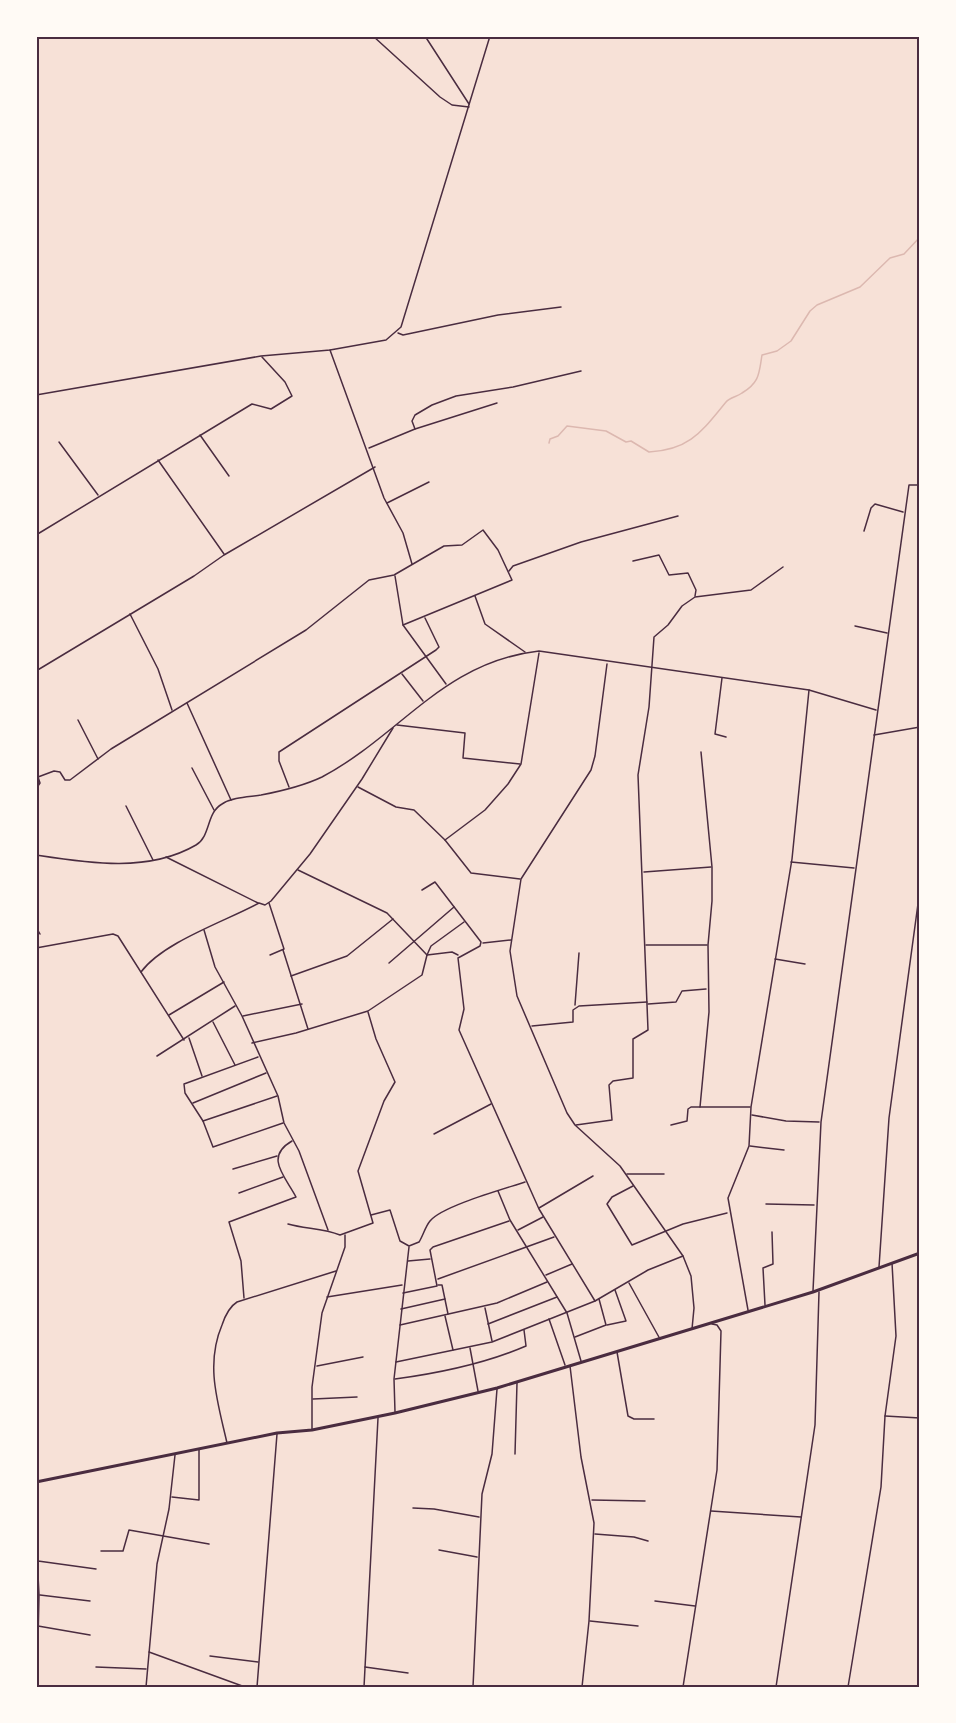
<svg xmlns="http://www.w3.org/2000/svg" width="956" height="1723" font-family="'Roboto Condensed',sans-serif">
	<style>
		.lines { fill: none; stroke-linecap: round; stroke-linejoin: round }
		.stream { stroke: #dcb8b0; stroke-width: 1.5 }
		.minor { stroke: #4a2c40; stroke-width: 1.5 }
		.trunk { stroke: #4a2c40; stroke-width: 3 }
		.neatline { fill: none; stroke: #4a2c40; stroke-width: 2 }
	</style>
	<rect width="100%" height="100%" fill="#f7e1d7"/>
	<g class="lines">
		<path class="stream" d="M549 443 550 439 558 436 567 426 606 431 626 442 631 441 649 452C690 450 702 431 726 402 730 397 737 397 742 393 760 382 759 373 762 355L777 351 791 341 810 311 817 305 860 287 890 258 904 254 920 237"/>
		<g class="minor">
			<path d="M373 36 440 97 452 105 469 107"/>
			<path d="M425 36 469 104"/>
			<path d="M398 333 403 335 498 315 561 307"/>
			<path d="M330 350 384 498 403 533 412 564"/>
			<path d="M36 395 261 356 330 350 386 340 401 327 490 36"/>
			<path d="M415 429 412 421 415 415 432 405 456 396 513 387 581 371"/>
			<path d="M200 435 229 476"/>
			<path d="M59 442 98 495"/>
			<path d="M369 448 415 429 497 403"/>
			<path d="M158 460 224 554"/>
			<path d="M387 503 429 482"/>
			<path d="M864 531 871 508 875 504 903 512"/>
			<path d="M36 535 252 404 271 409 292 396 285 382 262 357"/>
			<path d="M633 561 659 555 669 575 688 573 696 590 695 596"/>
			<path d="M509 571 513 566 581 542 678 516"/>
			<path d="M395 576 403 625 446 684"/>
			<path d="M475 596 485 624 525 652"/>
			<path d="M130 614 158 669 172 710"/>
			<path d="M855 626 887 633"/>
			<path d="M607 664 595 756 591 770 521 879 510 951 517 996 567 1113 575 1125 620 1166 683 1256 691 1276 694 1308 692 1329"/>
			<path d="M36 671 194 576 224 555 375 467"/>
			<path d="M402 674 423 701"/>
			<path d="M722 678 715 734 726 737"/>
			<path d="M187 703 231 800"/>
			<path d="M78 720 98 759"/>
			<path d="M397 725 465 733 463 758 520 764"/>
			<path d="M874 735 920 727"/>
			<path d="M192 768 214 810"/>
			<path d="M289 787 279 761V752L436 650 439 647 425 618"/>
			<path d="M358 787 396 807 414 810 445 840 471 873 520 879"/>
			<path d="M36 789 40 783 38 777 54 771 60 772 65 780H70L111 749 306 630 369 580 394 575 444 546 462 545 483 530 498 550 512 580 403 625"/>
			<path d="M126 806 153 860"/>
			<path d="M445 840 485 810 508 784 521 764 539 653"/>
			<path d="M36 855C88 863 148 873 196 845 211 836 206 813 222 804 233 797 248 797 261 795 282 791 303 786 322 777 401 735 443 662 539 651L809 690 876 710"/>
			<path d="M166 857 258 903"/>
			<path d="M791 862 854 868"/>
			<path d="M644 872 711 867"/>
			<path d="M422 890 435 882 481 942 480 946 458 958 464 1009 459 1030 539 1209 595 1301"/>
			<path d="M269 903 284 949 270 955"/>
			<path d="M36 927 40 934"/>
			<path d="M204 930 215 967 242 1016 278 1096 284 1123 299 1151 328 1230"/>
			<path d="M483 943 511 940"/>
			<path d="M646 945H707"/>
			<path d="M36 948 113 934 118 936 184 1040"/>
			<path d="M283 950 308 1029"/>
			<path d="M427 955 431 946 464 922"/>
			<path d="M427 955 452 952 458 955"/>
			<path d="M775 959 805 964"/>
			<path d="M389 963 454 907"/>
			<path d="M141 972C163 942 226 921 259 903L265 905 271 901 310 854 362 779 393 728"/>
			<path d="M291 976 347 956 393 919"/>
			<path d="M648 1004 676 1002 682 991 706 989"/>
			<path d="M575 1005 579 953"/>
			<path d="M169 1015 224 982"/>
			<path d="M243 1016 302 1004"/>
			<path d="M213 1022 235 1065"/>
			<path d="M532 1026 573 1022V1010L579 1006 647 1002"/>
			<path d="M189 1038 202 1076"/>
			<path d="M252 1043 296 1033 368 1011 422 975 427 955 387 913 298 870"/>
			<path d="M157 1056 235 1006"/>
			<path d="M258 1057 184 1084 185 1093 203 1121 213 1147 283 1123"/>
			<path d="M193 1103 266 1073"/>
			<path d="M700 1107 709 1012 708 945 712 901V867L701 752"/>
			<path d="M752 1115 786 1121 819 1122"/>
			<path d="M203 1121 277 1096"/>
			<path d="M576 1125 612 1120 609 1085 613 1081 633 1078V1039L648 1030 638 775 649 707 654 637 668 625 682 606 695 597 751 590 783 567"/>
			<path d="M671 1125 687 1121 688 1109 691 1107H750"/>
			<path d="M434 1134 491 1104"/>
			<path d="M750 1146 784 1150"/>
			<path d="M233 1169 277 1156"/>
			<path d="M627 1174H664"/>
			<path d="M633 1186 612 1197 607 1204 632 1245 683 1224 727 1213"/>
			<path d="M498 1191 510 1220 567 1313 581 1361"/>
			<path d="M239 1193 283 1177"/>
			<path d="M766 1204 814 1205"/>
			<path d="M539 1208 593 1176"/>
			<path d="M371 1215 390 1210 400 1241 409 1246 419 1242C423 1236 425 1227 430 1221 442 1206 504 1189 525 1182"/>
			<path d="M288 1224C305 1229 323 1228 340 1235L373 1223 358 1171 384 1101 395 1082 376 1039 368 1012"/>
			<path d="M518 1230 543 1217"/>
			<path d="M408 1261 430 1259"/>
			<path d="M879 1267 889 1118 920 889"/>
			<path d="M546 1275 572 1264"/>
			<path d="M438 1279 554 1237"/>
			<path d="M629 1283 660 1339"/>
			<path d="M438 1285H442L448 1314"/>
			<path d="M813 1291 821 1122 909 485H920"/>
			<path d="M403 1293 437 1286 430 1250 433 1247 509 1221"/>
			<path d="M327 1297 402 1285"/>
			<path d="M244 1298 241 1261 229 1222 296 1197C285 1176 264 1157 292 1141"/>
			<path d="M765 1305 763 1268 773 1264 772 1232"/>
			<path d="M485 1308 492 1341"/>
			<path d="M401 1309 445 1299"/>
			<path d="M748 1310 728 1198 749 1146 751 1107 792 859 809 690"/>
			<path d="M445 1316 453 1350"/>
			<path d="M549 1319 565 1365"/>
			<path d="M488 1324 557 1297"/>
			<path d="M400 1325 497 1303 547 1282"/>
			<path d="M607 1325 626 1321 615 1290"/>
			<path d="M575 1337 606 1325 599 1299"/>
			<path d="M470 1348 478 1391"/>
			<path d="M617 1352 628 1416 634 1419H654"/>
			<path d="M396 1362 492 1342 595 1301 648 1270 683 1256"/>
			<path d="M317 1366 363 1357"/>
			<path d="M570 1366 581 1457 594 1523 589 1621 582 1687"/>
			<path d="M395 1379C440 1373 484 1364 526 1346L524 1330"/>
			<path d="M313 1399 357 1397"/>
			<path d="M395 1412 394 1379 409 1247"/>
			<path d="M885 1416 920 1418"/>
			<path d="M312 1429V1387L322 1313 345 1247V1235"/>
			<path d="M227 1443C218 1403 205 1365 222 1325 225 1316 229 1307 237 1302L336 1271"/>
			<path d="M515 1454 517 1383"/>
			<path d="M172 1497 199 1500V1450"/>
			<path d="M592 1500 645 1501"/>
			<path d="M413 1508 434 1509 479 1517"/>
			<path d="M711 1511 801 1517"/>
			<path d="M595 1534 634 1537 648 1541"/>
			<path d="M36 1536 39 1595 37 1687"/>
			<path d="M439 1550 477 1557"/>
			<path d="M101 1551H123L129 1530 209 1544"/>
			<path d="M38 1561 96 1569"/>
			<path d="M40 1595 90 1601"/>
			<path d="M655 1601 695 1606"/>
			<path d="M590 1621 638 1626"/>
			<path d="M38 1626 90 1635"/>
			<path d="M149 1652 245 1687"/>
			<path d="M210 1656 258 1662"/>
			<path d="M96 1667 146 1669"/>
			<path d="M365 1667 408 1673"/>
			<path d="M146 1687 157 1564 169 1509 175 1455"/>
			<path d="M257 1687 277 1434"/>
			<path d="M364 1687 378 1418"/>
			<path d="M473 1687 482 1494 492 1454 497 1389"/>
			<path d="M683 1687 717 1470 721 1331 717 1325 712 1324"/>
			<path d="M776 1687 815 1425 819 1292"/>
			<path d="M848 1687 881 1487 885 1416 896 1336 892 1263"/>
			<path d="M919 1687 920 1681"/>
		</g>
		<path class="trunk" d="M36 1482 277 1433 312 1430 395 1413 497 1388 813 1292 920 1253"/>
	</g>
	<rect width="956" height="1723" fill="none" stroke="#fffaf5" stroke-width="75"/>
	<rect x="38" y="38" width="880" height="1648" class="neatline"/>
</svg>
